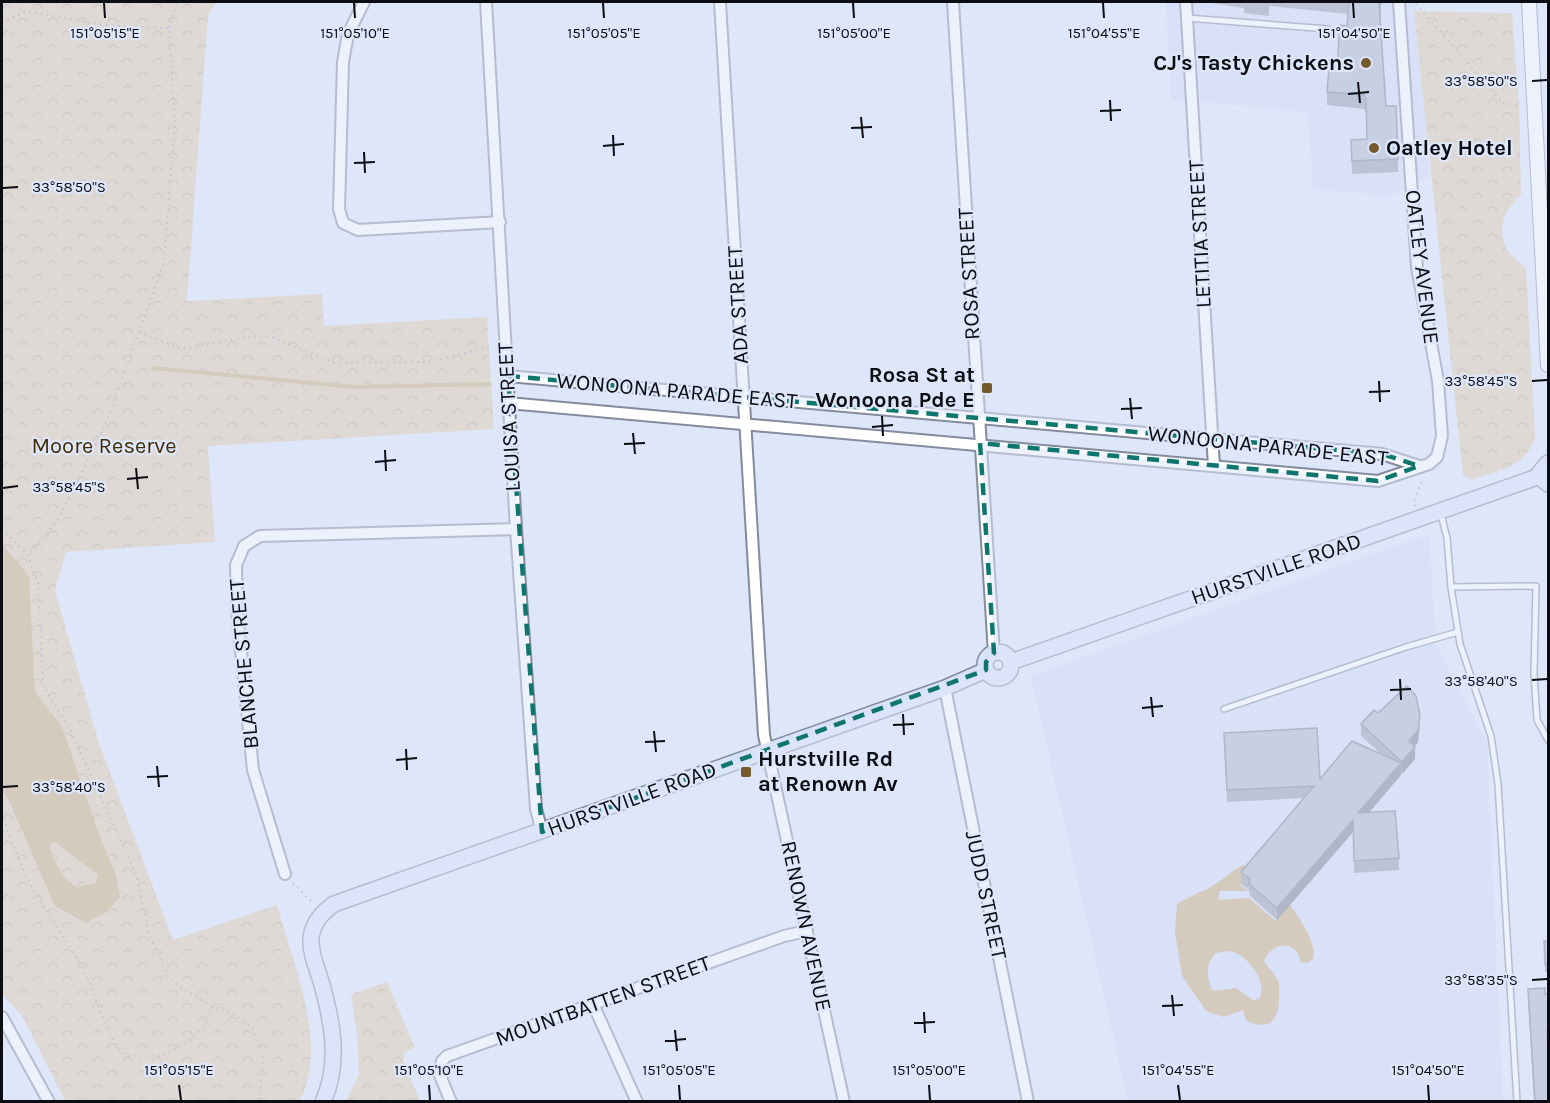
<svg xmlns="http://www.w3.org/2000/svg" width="1550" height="1103" font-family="Karla,sans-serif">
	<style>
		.built { fill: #d0dbf5 }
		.forest { fill: url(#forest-crowns) }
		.water { fill: #caa975; fill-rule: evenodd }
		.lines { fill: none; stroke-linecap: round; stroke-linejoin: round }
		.stream { stroke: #caa975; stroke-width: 4 }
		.service-casing { stroke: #838b9c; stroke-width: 8 }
		.minor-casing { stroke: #838b9c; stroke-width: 14 }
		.tertiary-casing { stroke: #838b9c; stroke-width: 16 }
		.secondary-casing { stroke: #838b9c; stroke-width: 18 }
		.path { stroke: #969cab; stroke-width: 2; stroke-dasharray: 1.5 4.5; stroke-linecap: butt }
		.service { stroke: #fff; stroke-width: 5 }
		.minor { stroke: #fff; stroke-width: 10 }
		.tertiary { stroke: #fff; stroke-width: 14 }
		.secondary { stroke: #d9e2fb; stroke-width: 15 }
		.wall { fill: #939aa9 }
		.shaded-wall { fill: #787d8a }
		.building { fill: #abb3c5; stroke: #787d8a; stroke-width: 1.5 }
		.marked { fill: none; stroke: #0f766e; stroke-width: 4.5; stroke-dasharray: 12 8; stroke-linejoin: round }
		.ticks { fill: none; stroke: #0b0d13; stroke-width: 2 }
		.poi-dot { fill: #755a2c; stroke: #dee6fa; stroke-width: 2 }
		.labels { text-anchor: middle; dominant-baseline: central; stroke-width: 4.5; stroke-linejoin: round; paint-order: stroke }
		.poi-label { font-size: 22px; font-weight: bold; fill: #0b0d13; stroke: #dee6fa; text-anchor: end }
		.street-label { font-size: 22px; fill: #0b0d13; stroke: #dee6fa }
		.park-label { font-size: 22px; fill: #432d00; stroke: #dee6fa }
		.ticks-label { font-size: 15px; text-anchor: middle; fill: #0b0d13; stroke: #dee6fa; stroke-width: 4.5; stroke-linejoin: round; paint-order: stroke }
	</style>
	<defs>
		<pattern id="forest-crowns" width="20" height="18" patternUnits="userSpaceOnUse" patternTransform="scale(1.5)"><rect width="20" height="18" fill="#e0caa8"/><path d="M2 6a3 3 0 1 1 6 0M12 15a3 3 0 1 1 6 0" fill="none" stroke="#bfac90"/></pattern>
	</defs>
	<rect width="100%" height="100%" fill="#dee6fa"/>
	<g class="built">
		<path d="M1166 2H1416L1430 176 1390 196 1313 189 1308 112 1171 99Z"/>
		<path d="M1429 534 1436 645 1487 742 1503 1101H1128L1031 676Z"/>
	</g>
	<g class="forest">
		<path d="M2 2H216L208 16 187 301 322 294 324 326 487 317 494 429 208 446 215 542 66 552 55 591 100 746 173 940 277 905C293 963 329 1044 300 1101H65L23 1017 2 994Z"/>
		<path d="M1414 11 1512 13 1519 106 1521 195C1494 217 1496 250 1526 267L1535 436C1527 467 1499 470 1472 480L1463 475Z"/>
		<path d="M387 982 415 1047 405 1052 403 1060 420 1101H346L359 1075 357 1035 351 994Z"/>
	</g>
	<g class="water">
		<path d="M2 544 29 576 35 692 62 727 101 840 116 875 120 897 106 912 86 923 55 906 9 801 2 791ZM55 842 98 875 96 883 77 887C61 879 55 862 49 845Z"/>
		<path d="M1243 865 1255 867 1240 885 1248 891H1220L1218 900 1249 898 1276 921 1290 905C1300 919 1317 942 1313 959L1307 963 1301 962C1296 939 1272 941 1264 961 1268 968 1275 974 1278 981 1280 984 1279 990 1279 995 1280 1018 1270 1033 1246 1020L1243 1010 1224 1017 1206 1011 1182 976 1175 932 1177 904C1187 898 1196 894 1207 889 1218 884 1231 871 1243 865ZM1228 951C1246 952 1269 982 1259 999L1253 1000 1236 988 1213 991C1206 979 1205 963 1216 953Z"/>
	</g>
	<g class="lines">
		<path class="stream" d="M153 368 356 387 489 384"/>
		<g class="service-casing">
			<g id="service">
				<path d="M1187 18 1328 29"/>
				<path d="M1441 514 1447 538 1451 587 1460 644 1491 736 1498 784 1517 1102"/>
				<path d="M1451 587 1536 586 1534 673 1537 720 1548 740"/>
				<path d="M1224 709 1406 647 1458 632"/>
			</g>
		</g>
		<g class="minor-casing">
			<g id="minor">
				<path d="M364 2 348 34 343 62 339 209 343 223 358 230 500 222"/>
				<path d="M486 2 516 529 536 809 542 832"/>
				<path d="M720 2 764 735 844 1102"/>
				<path d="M953 2 994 653"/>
				<path d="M1186 2 1214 466"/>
				<path d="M508 376 1382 454 1419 466"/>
				<path d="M508 403 1378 481 1429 464 1437 457 1442 436 1438 381 1417 267 1399 2"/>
				<path d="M945 688 1028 1102"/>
				<path d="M285 874 253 770 237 611 236 565 244 546 260 536 516 529"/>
				<path d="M593 1004 637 1102"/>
				<path d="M2 1017 49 1102"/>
				<path d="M451 1102 439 1073 442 1061 447 1056 784 936 807 931"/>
			</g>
		</g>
		<g class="tertiary-casing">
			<path id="tertiary" d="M1529 2 1548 365"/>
		</g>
		<g class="secondary-casing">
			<g id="secondary">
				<path d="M1548 463 1540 472 1542 479 1548 484"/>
				<circle cx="998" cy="665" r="13"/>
				<path d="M1011 662 1540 476"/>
				<path d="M323 1102C341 1062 332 1019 320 978 316 966 310 951 311 938 313 922 322 913 334 904L945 688 986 670"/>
			</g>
		</g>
		<g class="path">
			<path d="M18 2 22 13"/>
			<path d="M1416 4 1503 103 1519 106"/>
			<path d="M2 23 26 11 104 25 169 28 175 121 164 263 103 430 57 521 28 555"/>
			<path d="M169 28 177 2"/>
			<path d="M139 332 181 349 253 336H269L334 363 428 362 493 346"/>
			<path d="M1415 506 1414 501 1423 478"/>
			<path d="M2 529 28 555 38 583 43 685 71 732 136 874 149 934 170 980 211 1006 231 1012 253 1029 260 1045 264 1064 258 1100 254 1102"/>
			<path d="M2 813C12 845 24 877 43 905 58 929 73 950 86 975 100 1003 103 1034 126 1056H162L188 1042 205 1025 211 1006"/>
			<path d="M293 883 314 904"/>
		</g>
		<use href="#service" class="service"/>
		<use href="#minor" class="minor"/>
		<use href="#tertiary" class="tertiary"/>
		<use href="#secondary" class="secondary"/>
	</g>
	<g class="wall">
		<path d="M1205 2H1381V17H1380L1386 106 1398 159V172L1352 174 1351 140 1367 139 1366 113 1364 109 1327 105V92L1337 67 1347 26 1348 14 1269 6V16L1244 13V8Z"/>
		<path d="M1378 713 1420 726 1418 742 1414 746 1415 759 1402 774 1401 773V775L1369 813 1399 858V870L1354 873 1353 832 1277 920 1250 896 1249 890 1241 884V872L1304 798 1227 802 1224 733 1320 779 1380 753 1361 736V724Z"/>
		<path d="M1548 941V972H1545L1544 949Z"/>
		<path d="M1528 989 1545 994H1548V1101H1534L1528 1003Z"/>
	</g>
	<g class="shaded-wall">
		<path d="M1420 715 1418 742 1409 753V741Z"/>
		<path d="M1415 747V759L1402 774V762Z"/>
		<path d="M1401 763V775L1358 825V813Z"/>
		<path d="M1353 820V832L1277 920V908Z"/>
	</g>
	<g class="building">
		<path d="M1349 2H1381V4H1379L1386 106H1396L1398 159 1352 161 1351 140 1367 139 1366 99 1364 95 1327 92 1329 67H1337L1340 25 1347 26Z"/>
		<path d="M1407 686 1416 696 1420 715 1418 730 1409 741 1415 747 1402 762 1361 724 1374 710 1378 713Z"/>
		<path d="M1317 728 1320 779 1352 741 1401 763 1358 813 1395 811 1399 858 1354 861 1353 820 1277 908 1250 885 1249 878 1241 872 1314 786 1227 790 1224 733Z"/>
		<path d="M1544 941H1548V964H1545Z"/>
		<path d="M1545 988V994H1548V1030H1547L1548 1047V1101H1535L1528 989Z"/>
	</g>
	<path d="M0 0H1550V1103H0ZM508 376 1382 454 1419 466 1378 481 980 443 994 653 986 662V670L542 832Z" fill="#dee6fa" fill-opacity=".55" fill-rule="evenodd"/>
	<path class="marked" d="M508 376 1382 454 1419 466 1378 481 980 443 994 653 986 662V670L542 832Z"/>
	<path class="ticks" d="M104 3 105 18M354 3 355 18M603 3 604 18M853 3 854 18M1103 3 1104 18M1353 3 1354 18M1532 81 1547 80M1358 82 1360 103M1348 94 1369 92M1110 100 1111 121M1100 111 1121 110M861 117 863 138M851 128 872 127M613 135 614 156M603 146 624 144M364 152 365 173M354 163 375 162M3 188 18 187M1379 381 1380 402M1532 381 1547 380M1369 392 1390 391M1130 398 1132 419M1121 409 1142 408M882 416 883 436M872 427 893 425M633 433 635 454M624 444 645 443M385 450 386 471M375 462 396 460M136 468 138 489M127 479 148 477M3 488 18 486M1400 679 1401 700M1532 680 1547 679M1390 690 1411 689M1151 697 1153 717M1142 708 1163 706M903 714 904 735M893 725 914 724M654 731 656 752M645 742 665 741M406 749 407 770M396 760 417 758M157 766 159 787M147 777 168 776M3 787 18 786M1532 980 1547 979M1172 995 1174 1016M1162 1006 1183 1005M924 1012 925 1033M914 1023 935 1022M675 1030 677 1051M665 1041 686 1039M179 1085 181 1100M429 1085 430 1100M679 1085 680 1100M929 1085 930 1100M1178 1085 1180 1100M1428 1085 1429 1100"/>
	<g class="poi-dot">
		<circle cx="1366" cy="63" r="6"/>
		<circle cx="1374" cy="148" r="6"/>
		<rect x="981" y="382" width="12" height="12" rx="3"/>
		<rect x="740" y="766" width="12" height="12" rx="3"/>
	</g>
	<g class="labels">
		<g class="poi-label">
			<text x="1354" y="63">CJ's Tasty Chickens</text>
			<text x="1386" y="148" text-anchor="start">Oatley Hotel</text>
			<text x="975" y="375">Rosa St at<tspan x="975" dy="25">Wonoona Pde E</tspan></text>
			<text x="758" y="759" text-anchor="start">Hurstville Rd<tspan x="758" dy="25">at Renown Av</tspan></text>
		</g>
		<g class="street-label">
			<text transform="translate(1200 234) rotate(-93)">LETITIA STREET</text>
			<text transform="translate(1422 267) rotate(83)">OATLEY AVENUE</text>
			<text transform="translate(969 274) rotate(-93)">ROSA STREET</text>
			<text transform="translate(738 305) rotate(-93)">ADA STREET</text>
			<text transform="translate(677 391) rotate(5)">WONOONA PARADE EAST</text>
			<text transform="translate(509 417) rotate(-93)">LOUISA STREET</text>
			<text transform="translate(1268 446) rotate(6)">WONOONA PARADE EAST</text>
			<text transform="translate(1276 569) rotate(-19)">HURSTVILLE ROAD</text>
			<text transform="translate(244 664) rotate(-95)">BLANCHE STREET</text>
			<text transform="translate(632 799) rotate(-20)">HURSTVILLE ROAD</text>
			<text transform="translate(986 895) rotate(78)">JUDD STREET</text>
			<text transform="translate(806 926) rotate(78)">RENOWN AVENUE</text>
			<text transform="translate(603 1001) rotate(-20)">MOUNTBATTEN STREET</text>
		</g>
		<g class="park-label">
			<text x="104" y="446">Moore Reserve</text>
		</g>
	</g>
	<g class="ticks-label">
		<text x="105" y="38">151°05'15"E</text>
		<text x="355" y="38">151°05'10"E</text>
		<text x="604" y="38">151°05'05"E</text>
		<text x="854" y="38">151°05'00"E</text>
		<text x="1104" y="38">151°04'55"E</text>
		<text x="1354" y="38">151°04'50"E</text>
		<text x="1481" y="86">33°58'50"S</text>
		<text x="69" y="192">33°58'50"S</text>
		<text x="1481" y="386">33°58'45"S</text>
		<text x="69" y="492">33°58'45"S</text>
		<text x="1481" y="686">33°58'40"S</text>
		<text x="69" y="792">33°58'40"S</text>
		<text x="1481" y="985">33°58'35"S</text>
		<text x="179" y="1075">151°05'15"E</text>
		<text x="429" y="1075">151°05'10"E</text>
		<text x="679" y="1075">151°05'05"E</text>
		<text x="929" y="1075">151°05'00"E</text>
		<text x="1178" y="1075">151°04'55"E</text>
		<text x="1428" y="1075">151°04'50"E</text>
	</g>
	<rect width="1550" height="1103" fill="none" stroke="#0b0d13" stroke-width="6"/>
</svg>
